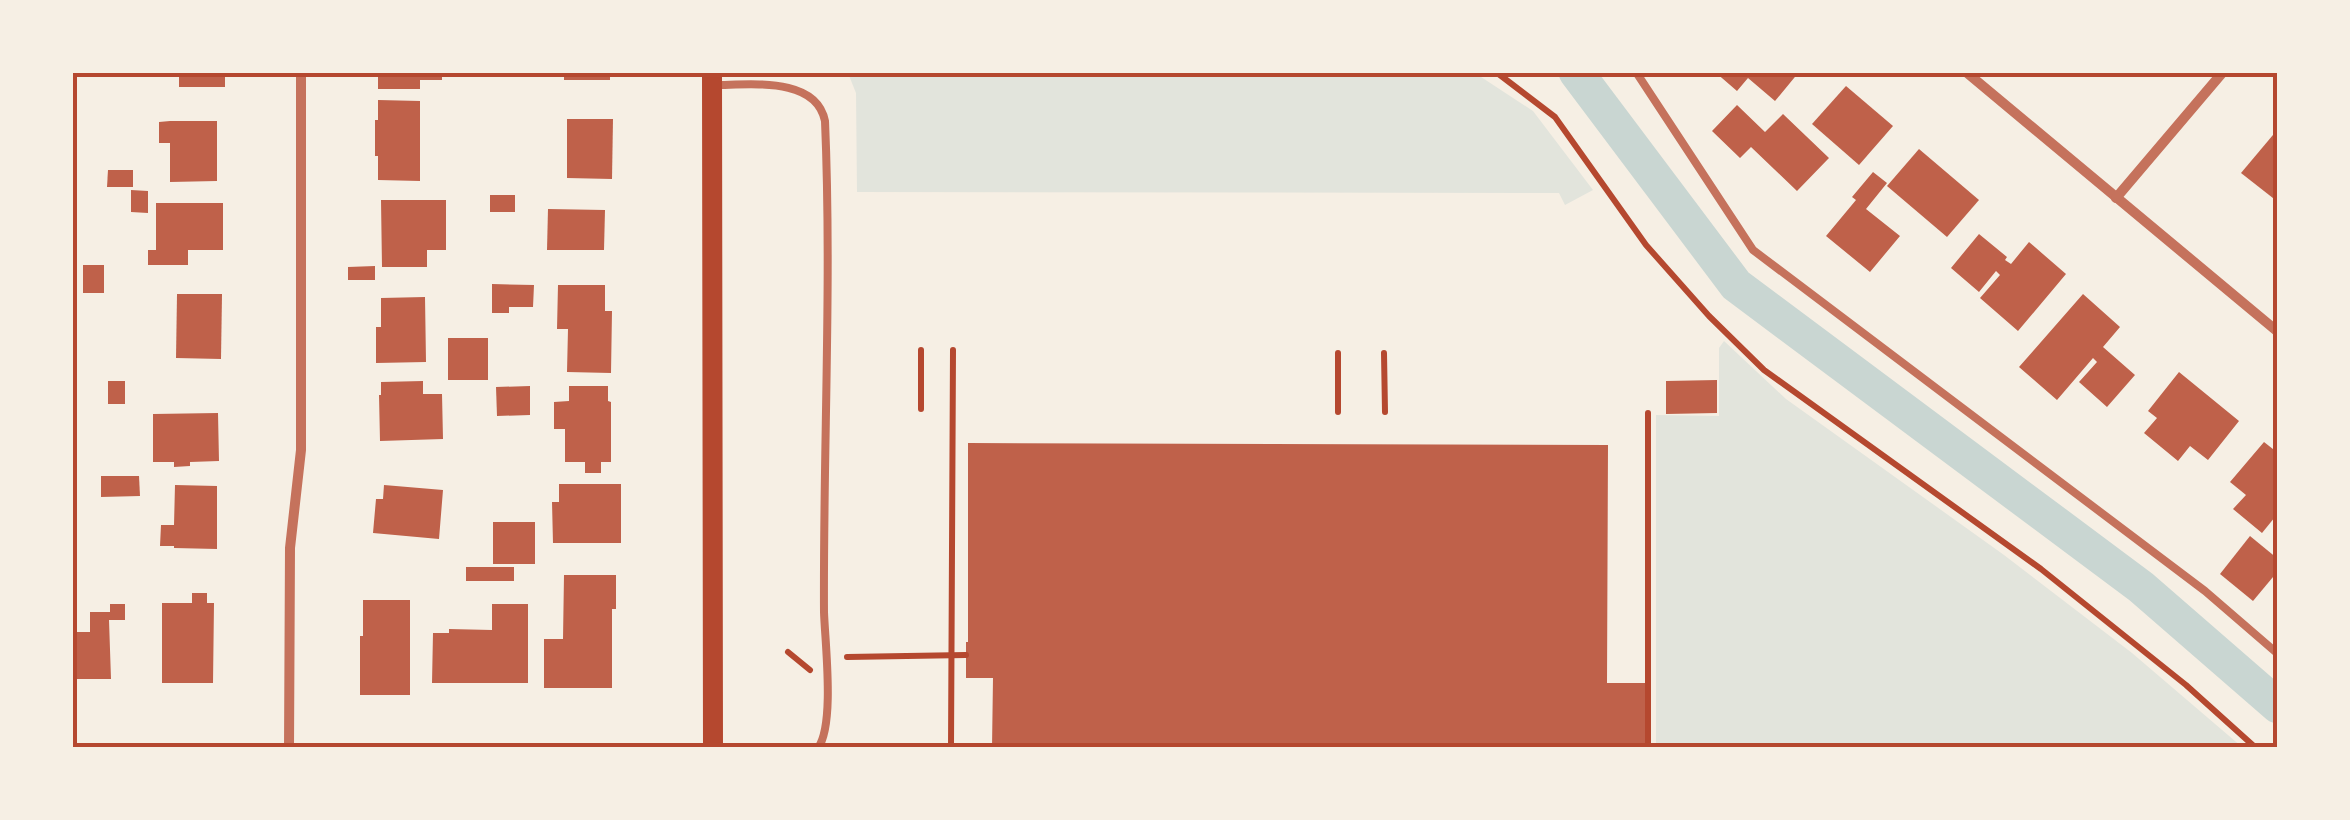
<svg xmlns="http://www.w3.org/2000/svg" width="2350" height="820" font-family="'Noto Sans',sans-serif">
	<style>
		.green { fill: #e2e4dc }
		.lines { fill: none; stroke-linecap: round; stroke-linejoin: round }
		.canal { stroke: #c9d6d2; stroke-width: 35 }
		.building { fill: #bf614a }
		.path { stroke: #b5482f; stroke-width: 6 }
		.service { stroke: #c5725c; stroke-width: 8 }
		.minor { stroke: #c5725c; stroke-width: 10 }
		.secondary { stroke: #b5482f; stroke-width: 20 }
		.neatline { fill: none; stroke: #b5482f; stroke-width: 4 }
	</style>
	<rect width="100%" height="100%" fill="#f6efe4"/>
	<g class="green">
		<path d="M848 73H1475L1533 111 1593 190 1565 205 1559 193 857 192 856 93Z"/>
		<path d="M1724 341 1786 399 2004 555 2132 653 2242 747H1656V415L1719 416V348Z"/>
	</g>
	<g class="lines">
		<path class="canal" d="M1576 72 1736 285 2141 587 2278 706"/>
	</g>
	<g class="building">
		<rect x="179" y="72" width="46" height="15"/>
		<path d="M378 72H442V80H420V89H378Z"/>
		<rect x="564" y="72" width="46" height="8"/>
		<path d="M1715 72H1799L1775 101 1748 78 1737 91Z"/>
		<path d="M1846 86 1893 126 1859 165 1812 124Z"/>
		<path d="M378 100 420 101V181L378 180V156H375V120H378Z"/>
		<path d="M1737 105 1765 132 1783 114 1829 158 1797 191 1751 147 1740 158 1712 131Z"/>
		<path d="M567 119H613L612 179 567 178Z"/>
		<path d="M170 121H217V181L170 182V143H159V122Z"/>
		<path d="M2278 129V202L2241 173Z"/>
		<path d="M1919 149 1979 200 1947 237 1887 186Z"/>
		<path d="M108 170H133V187H107Z"/>
		<path d="M1873 172 1887 183 1866 209 1900 236 1870 272 1826 236 1856 200 1852 197Z"/>
		<path d="M131 190 148 191V213L131 212Z"/>
		<rect x="490" y="195" width="25" height="17"/>
		<path d="M381 200H446V250H427V267H382Z"/>
		<path d="M156 203H223V250H188V265H148V250H156Z"/>
		<path d="M548 209 605 210 604 250H547Z"/>
		<path d="M1979 234 2007 257 2005 260 2011 264 2029 242 2066 274 2018 331 1980 298 2000 275 1996 271 1979 292 1951 268Z"/>
		<rect x="83" y="265" width="21" height="28"/>
		<path d="M375 266V280H348V267Z"/>
		<path d="M492 284 534 285 533 307H509V313H492Z"/>
		<path d="M558 285H605V311H612L611 373 567 372 568 329H557Z"/>
		<path d="M177 294H222L221 359 176 358Z"/>
		<path d="M2083 294 2120 327 2103 347 2135 375 2107 407 2079 382 2097 362 2093 358 2057 400 2019 367Z"/>
		<path d="M425 297 426 362 376 363V327H381V298Z"/>
		<rect x="448" y="338" width="40" height="42"/>
		<path d="M2179 372 2239 421 2208 460 2190 446 2178 461 2144 433 2157 418 2148 411Z"/>
		<path d="M1717 380V413L1666 414V381Z"/>
		<rect x="108" y="381" width="17" height="23"/>
		<path d="M423 381V394H442L443 439 380 441 379 395H381V382Z"/>
		<path d="M530 386V415L497 416 496 387Z"/>
		<path d="M569 386H608V401L611 402V462H601V473H585V462H565V429H554V402L569 401Z"/>
		<path d="M218 413 219 461 190 462V466L174 467V462H153V414Z"/>
		<path d="M2264 442 2278 453V520L2275 517 2262 533 2233 509 2246 495 2230 482Z"/>
		<path d="M968 443 1608 445 1607 683H1645V748H992L993 678H966V642H968Z"/>
		<path d="M101 476H139L140 496 101 497Z"/>
		<path d="M559 484H621V543H553L552 502H559Z"/>
		<path d="M175 485 217 486V549L174 548V546H160L161 525H174Z"/>
		<path d="M384 485 443 490 439 539 373 533 376 499H383Z"/>
		<rect x="493" y="522" width="42" height="42"/>
		<path d="M2250 536 2278 559V571L2253 601 2220 574Z"/>
		<rect x="466" y="567" width="48" height="14"/>
		<path d="M564 575H616V609H612V688H544V639H563Z"/>
		<path d="M192 593H207V603H214L213 683H162V603H192Z"/>
		<path d="M363 600H410V695H360V636H363Z"/>
		<path d="M110 604H125V620H109L111 679H72V632H90V612H110Z"/>
		<path d="M492 604H528V683H432L433 633H449V629L492 630Z"/>
	</g>
	<g class="lines">
		<g class="path">
			<path d="M1496 72 1555 117 1646 245 1709 316 1764 370 2041 569 2186 685 2256 748"/>
			<path d="M921 350V409"/>
			<path d="M1338 353V412"/>
			<path d="M1384 353 1385 412"/>
			<path d="M1648 413V748"/>
			<path d="M788 652 810 670"/>
			<path d="M847 657 966 655"/>
			<path d="M951 748 953 350"/>
		</g>
		<g class="service">
			<path d="M1636 72 1753 250 2205 591 2278 654"/>
			<path d="M714 85C750 85 816 76 825 121 832 285 823 448 824 612 825 643 835 724 818 748"/>
		</g>
		<g class="minor">
			<path d="M1966 72 2278 332"/>
			<path d="M2116 198 2223 72"/>
			<path d="M289 748 290 548 301 450V72"/>
		</g>
		<path class="secondary" d="M712 72 713 748"/>
	</g>
	<rect width="2350" height="820" fill="none" stroke="#f6efe4" stroke-width="150"/>
	<rect x="75" y="75" width="2200" height="670" class="neatline"/>
</svg>
